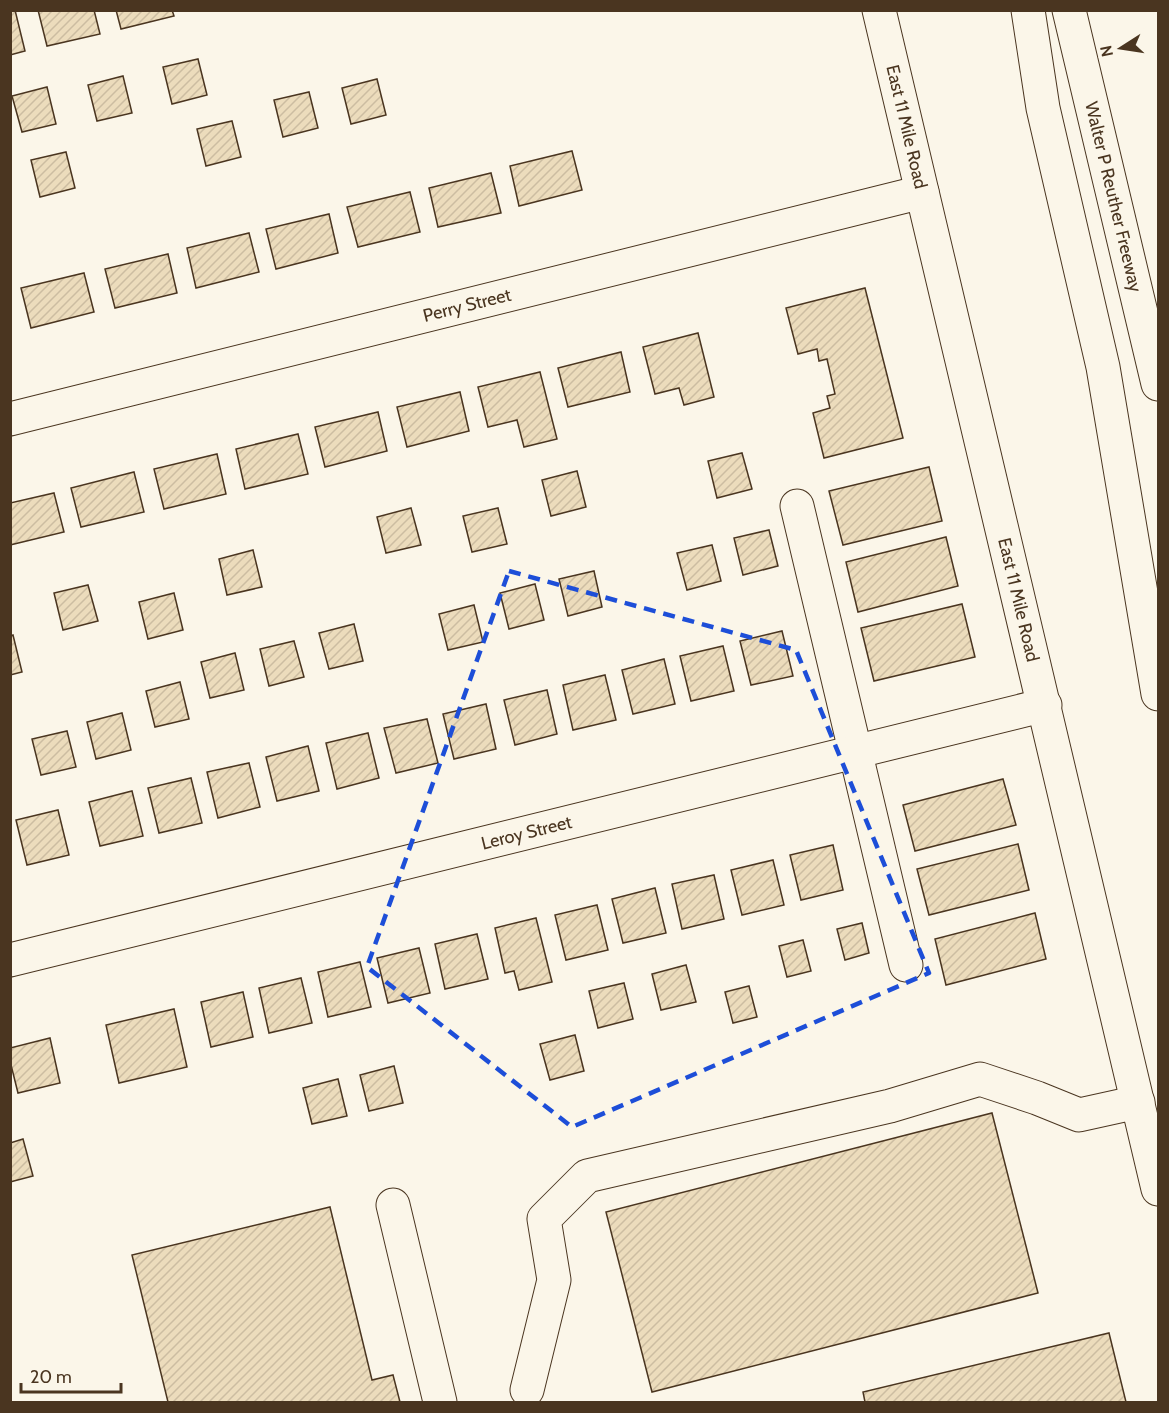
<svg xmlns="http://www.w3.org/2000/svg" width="1169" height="1413" font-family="Cabin,sans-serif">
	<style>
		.building { fill: url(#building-hatch); stroke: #4a3520; stroke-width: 1.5 }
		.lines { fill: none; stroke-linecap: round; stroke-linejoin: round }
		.minor-casing { stroke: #4a3520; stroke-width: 35 }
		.major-casing { stroke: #4a3520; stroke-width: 35 }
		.highway-casing { stroke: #4a3520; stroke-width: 35 }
		.minor { stroke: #fbf6e9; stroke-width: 33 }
		.major { stroke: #fbf6e9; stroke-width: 33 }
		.highway { stroke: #fbf6e9; stroke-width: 33 }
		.marked { fill: none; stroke: #1d4ed8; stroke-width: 4.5; stroke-dasharray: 12 8; stroke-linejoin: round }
		.labels { text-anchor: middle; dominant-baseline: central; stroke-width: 4.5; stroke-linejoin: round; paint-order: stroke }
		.street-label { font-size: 18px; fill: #4a3520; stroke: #fbf6e9 }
	</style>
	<defs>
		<pattern id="building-hatch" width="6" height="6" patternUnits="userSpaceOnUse" patternTransform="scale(1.5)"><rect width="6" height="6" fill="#ecdcbc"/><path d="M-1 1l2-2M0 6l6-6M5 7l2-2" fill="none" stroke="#ccbda1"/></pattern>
	</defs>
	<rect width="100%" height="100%" fill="#fbf6e9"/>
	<g class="building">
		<path d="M10 10H15L25 51 10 55Z"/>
		<path d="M38 10H94L100 34 47 46Z"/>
		<path d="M116 10H172L174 16 121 29Z"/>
		<path d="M198 59 207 95 172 104 163 67Z"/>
		<path d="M123 76 132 113 97 121 88 85Z"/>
		<path d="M377 79 386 115 351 124 342 88Z"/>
		<path d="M47 87 56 124 22 132 12 96Z"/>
		<path d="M309 92 318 128 283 137 274 100Z"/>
		<path d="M232 121 241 157 206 166 197 129Z"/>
		<path d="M572 151 582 190 519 206 510 166Z"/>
		<path d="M66 152 75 188 40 197 31 160Z"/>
		<path d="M491 173 501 213 438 227 429 188Z"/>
		<path d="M410 192 420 232 358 247 347 207Z"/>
		<path d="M329 214 338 253 276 269 266 229Z"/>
		<path d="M249 233 259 272 196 288 187 248Z"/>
		<path d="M168 254 177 293 115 308 105 269Z"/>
		<path d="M84 273 94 312 31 328 21 288Z"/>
		<path d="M865 288 903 438 824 458 813 413 830 408 827 396 835 394 827 359 819 361 817 349 798 354 786 308Z"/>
		<path d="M698 333 714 397 684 405 679 388 655 394 643 347Z"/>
		<path d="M621 352 630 392 568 407 558 368Z"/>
		<path d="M540 372 557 439 524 447 517 420 488 427 478 387Z"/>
		<path d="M460 392 469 431 407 447 397 407Z"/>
		<path d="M378 412 387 451 325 467 315 427Z"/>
		<path d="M298 434 308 474 245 489 236 449Z"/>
		<path d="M742 453 752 489 717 498 708 461Z"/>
		<path d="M217 454 226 494 164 509 154 469Z"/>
		<path d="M929 467 942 521 843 545 829 491Z"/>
		<path d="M577 471 586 507 551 516 542 480Z"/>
		<path d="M134 472 144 512 81 527 71 488Z"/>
		<path d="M54 493 64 532 10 545V503Z"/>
		<path d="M411 508 421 545 386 553 377 517Z"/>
		<path d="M498 508 507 544 472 552 463 516Z"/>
		<path d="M769 530 778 566 743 575 734 538Z"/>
		<path d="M946 537 958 586 858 612 846 562Z"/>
		<path d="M712 545 721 581 687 590 677 553Z"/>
		<path d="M253 550 262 587 227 595 219 559Z"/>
		<path d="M594 571 602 607 568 616 559 579Z"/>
		<path d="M535 584 544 620 509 629 500 593Z"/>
		<path d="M88 585 98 621 63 630 54 593Z"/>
		<path d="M174 593 183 630 148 639 139 602Z"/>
		<path d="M962 604 975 657 874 681 861 628Z"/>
		<path d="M474 605 483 642 448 650 439 614Z"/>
		<path d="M354 624 363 661 329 669 319 633Z"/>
		<path d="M782 631 793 676 751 685 740 641Z"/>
		<path d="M13 635 22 672 10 675V636Z"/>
		<path d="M294 641 304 677 269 686 260 649Z"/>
		<path d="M723 646 734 691 691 701 680 656Z"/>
		<path d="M235 653 244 690 210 698 201 662Z"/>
		<path d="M664 659 675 704 633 714 622 670Z"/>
		<path d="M605 675 616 720 573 730 563 685Z"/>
		<path d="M180 682 189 719 155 727 146 691Z"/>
		<path d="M547 690 557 734 515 745 504 700Z"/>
		<path d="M486 704 496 749 454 759 443 714Z"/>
		<path d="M122 713 131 750 96 759 87 722Z"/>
		<path d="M427 719 438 763 396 773 384 728Z"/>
		<path d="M67 731 76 767 41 775 32 739Z"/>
		<path d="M368 733 379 778 337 789 326 743Z"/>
		<path d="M308 746 319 791 277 801 266 757Z"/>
		<path d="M249 763 260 807 218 818 207 772Z"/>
		<path d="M191 778 202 823 159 833 148 788Z"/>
		<path d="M1003 779 1016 825 915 851 903 805Z"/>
		<path d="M132 791 143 836 100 846 89 802Z"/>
		<path d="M58 810 69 855 27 865 16 820Z"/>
		<path d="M1018 844 1029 890 929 915 917 869Z"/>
		<path d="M833 845 843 890 801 900 790 855Z"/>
		<path d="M773 860 784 905 742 915 731 870Z"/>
		<path d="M714 875 724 919 682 929 672 884Z"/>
		<path d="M655 888 666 933 623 943 612 899Z"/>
		<path d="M597 905 608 950 566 960 555 915Z"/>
		<path d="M1035 913 1046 959 946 985 935 939Z"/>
		<path d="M536 918 552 982 519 990 514 971 505 973 495 928Z"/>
		<path d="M862 923 869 953 845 960 837 929Z"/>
		<path d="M477 934 488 979 445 989 435 944Z"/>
		<path d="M803 940 811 971 787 977 779 946Z"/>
		<path d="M419 948 430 993 388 1003 377 958Z"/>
		<path d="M360 962 371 1007 328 1017 318 972Z"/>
		<path d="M686 965 696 1002 661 1010 652 974Z"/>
		<path d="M301 978 312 1023 269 1033 259 988Z"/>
		<path d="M624 983 633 1019 598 1028 589 991Z"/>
		<path d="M749 986 757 1017 733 1023 725 992Z"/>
		<path d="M243 992 253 1037 211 1047 201 1002Z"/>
		<path d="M174 1009 187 1067 119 1083 106 1025Z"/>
		<path d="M575 1035 584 1071 550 1080 540 1044Z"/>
		<path d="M50 1038 60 1083 18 1093 10 1061V1048Z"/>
		<path d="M394 1066 403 1103 369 1111 360 1075Z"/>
		<path d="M338 1079 347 1116 312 1124 303 1088Z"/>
		<path d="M992 1113 1038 1293 652 1392 606 1212Z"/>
		<path d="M23 1139 33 1176 10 1182V1143Z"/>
		<path d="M330 1207 372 1380 393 1375 400 1402H168L132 1255Z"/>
		<path d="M1109 1333 1126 1402H865L863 1392Z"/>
	</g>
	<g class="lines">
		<g class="minor-casing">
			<g id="minor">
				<path id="s1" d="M10 419 922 192"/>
				<path d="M797 506 906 965"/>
				<path id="s2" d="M10 960 1045 705"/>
				<path d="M393 1205 440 1402"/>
				<path d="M527 1390 554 1280 544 1219 587 1176 890 1106 980 1079 1037 1098 1079 1115 1138 1102"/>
			</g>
		</g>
		<g class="major-casing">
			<g id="major">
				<path id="s3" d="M879 10 1158 1189"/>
			</g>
		</g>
		<g class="highway-casing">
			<g id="highway">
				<path d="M1028 10 1043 108 1103 367 1158 694"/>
				<path id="s4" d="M1069 10 1158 384"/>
			</g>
		</g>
		<use href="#minor" class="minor"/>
		<use href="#major" class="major"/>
		<use href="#highway" class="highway"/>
	</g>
	<path class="marked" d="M509 571 796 650 929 973 572 1127 367 967Z"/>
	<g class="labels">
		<g class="street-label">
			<text stroke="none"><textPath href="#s3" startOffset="120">East 11 Mile Road</textPath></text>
			<text stroke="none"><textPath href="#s4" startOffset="192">Walter P Reuther Freeway</textPath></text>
			<text stroke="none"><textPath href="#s1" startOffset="471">Perry Street</textPath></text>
			<text stroke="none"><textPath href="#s3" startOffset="606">East 11 Mile Road</textPath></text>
			<text stroke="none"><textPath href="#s2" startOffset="532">Leroy Street</textPath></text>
		</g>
	</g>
	<rect width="1169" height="1413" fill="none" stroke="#4a3520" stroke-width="24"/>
	<g transform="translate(1121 48) rotate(258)" stroke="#fbf6e9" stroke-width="4.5" paint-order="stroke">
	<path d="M0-4.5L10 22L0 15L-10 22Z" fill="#4a3520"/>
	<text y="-9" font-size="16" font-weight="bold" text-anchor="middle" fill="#4a3520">N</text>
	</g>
	<path d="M21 1383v9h100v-9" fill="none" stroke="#4a3520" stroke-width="3"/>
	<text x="30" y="1383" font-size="18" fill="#4a3520" stroke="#fbf6e9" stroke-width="4.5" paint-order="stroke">20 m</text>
</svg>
